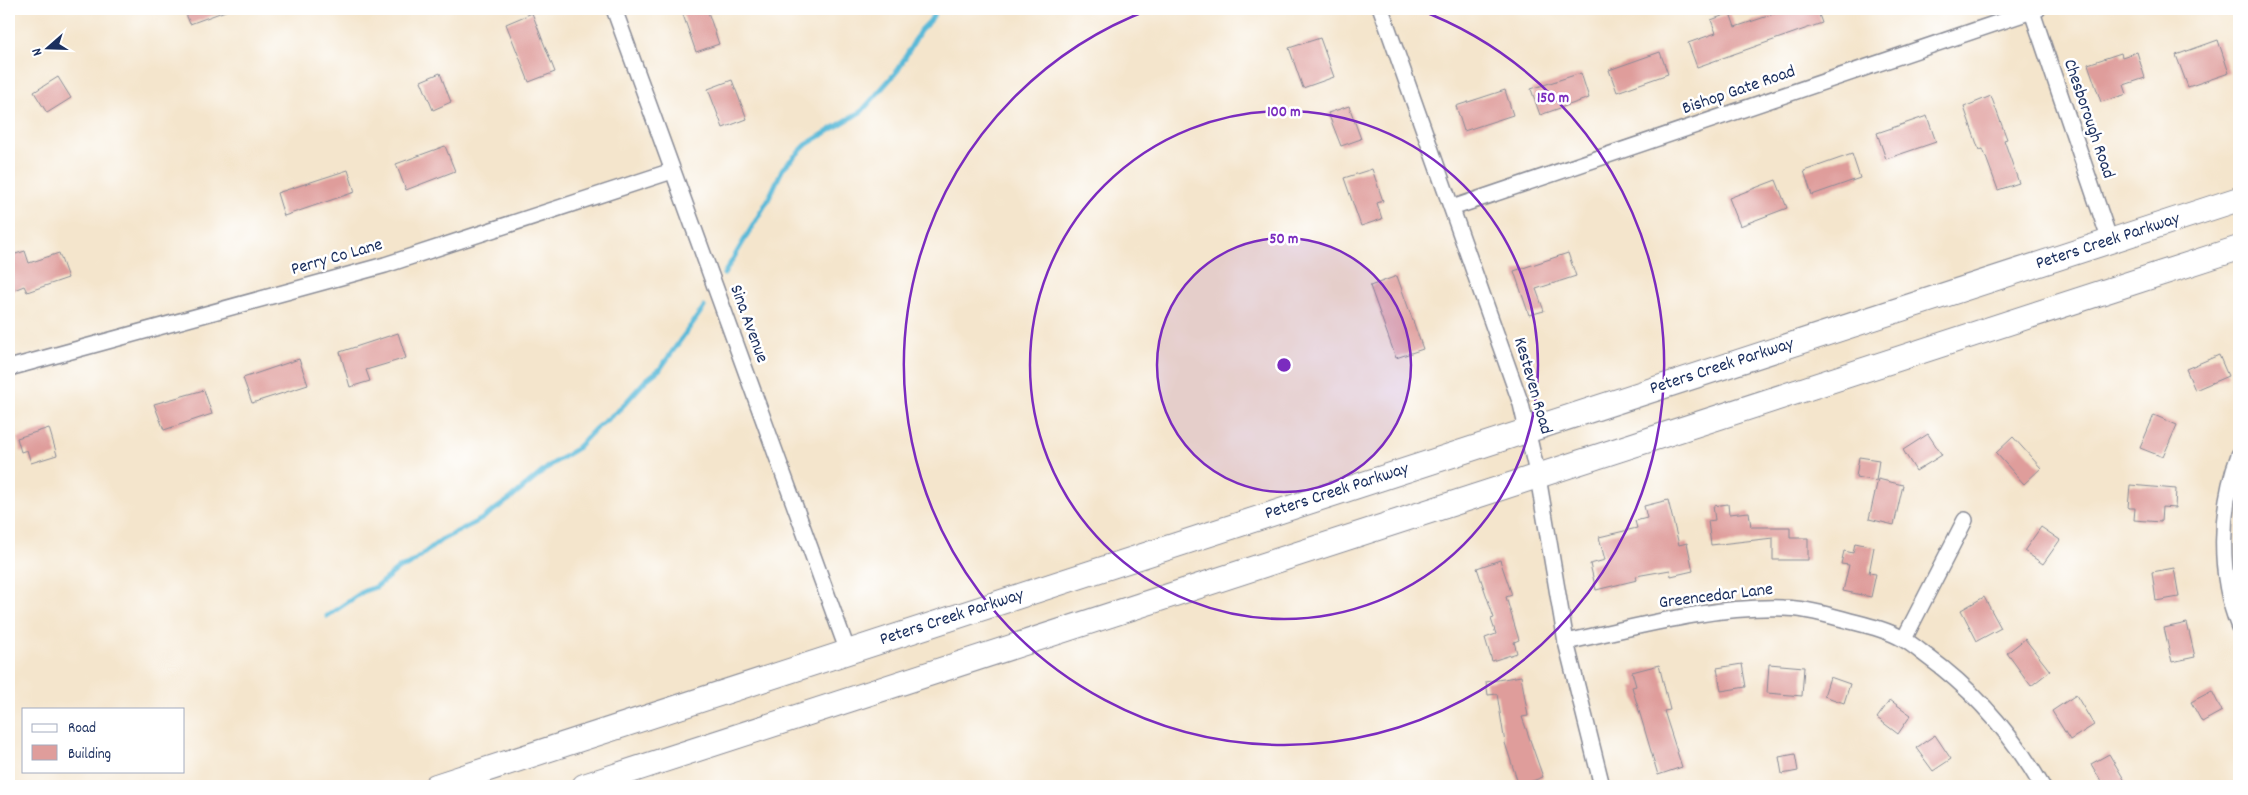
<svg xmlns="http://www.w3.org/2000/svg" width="2248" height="795" font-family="Dekko,sans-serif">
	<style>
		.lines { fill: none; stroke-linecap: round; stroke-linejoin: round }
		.stream { stroke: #59b9d8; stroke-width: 5 }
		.building { fill: #df9d9b }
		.minor-casing { stroke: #888a95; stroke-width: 18 }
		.primary-casing { stroke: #888a95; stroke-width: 26 }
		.minor { stroke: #fff; stroke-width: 15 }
		.primary { stroke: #fff; stroke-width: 24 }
		.ring { fill: none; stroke: #7b2cbf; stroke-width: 2.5 }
		.labels { text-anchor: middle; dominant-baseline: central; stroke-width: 5; stroke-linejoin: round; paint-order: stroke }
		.street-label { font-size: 18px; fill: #1b2f5e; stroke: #fff }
		.centre { fill: #7b2cbf; stroke: #fff; stroke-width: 2.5 }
		.ring-label { font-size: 15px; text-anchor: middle; font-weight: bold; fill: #7b2cbf; stroke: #fff; stroke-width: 5; stroke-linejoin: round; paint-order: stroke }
	</style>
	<rect width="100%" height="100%" fill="#fff"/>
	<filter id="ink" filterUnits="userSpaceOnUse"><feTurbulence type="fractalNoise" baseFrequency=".02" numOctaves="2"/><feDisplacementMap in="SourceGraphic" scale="10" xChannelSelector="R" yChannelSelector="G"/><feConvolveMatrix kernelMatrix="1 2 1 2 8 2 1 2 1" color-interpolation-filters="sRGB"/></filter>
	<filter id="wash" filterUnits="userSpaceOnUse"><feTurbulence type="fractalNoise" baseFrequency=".0096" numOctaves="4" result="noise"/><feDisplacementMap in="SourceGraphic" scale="20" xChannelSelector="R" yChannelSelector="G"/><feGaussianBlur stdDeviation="1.12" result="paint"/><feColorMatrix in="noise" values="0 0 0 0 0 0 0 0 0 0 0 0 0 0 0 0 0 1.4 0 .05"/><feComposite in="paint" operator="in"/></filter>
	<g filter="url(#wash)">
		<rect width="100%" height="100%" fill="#f4e5cc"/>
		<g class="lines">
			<g class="stream">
				<path d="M724 274 768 200 783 168 807 144 862 111 898 70 920 31 930 21 937 9"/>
				<path d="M327 616 364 591 376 587 399 568 409 565 441 540 480 520 510 499 552 464 576 449 595 429 620 409 646 380 660 369 704 307"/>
			</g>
		</g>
		<g id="blocks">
			<g class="building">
				<path d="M184 9H228V10L190 24Z"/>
				<path d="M681 9H707L719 44 696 52Z"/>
				<path d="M1789 9H1817L1822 23 1697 67 1688 43 1716 33 1711 20 1730 13 1735 27Z"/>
				<path d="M532 13 555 72 529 82 506 24Z"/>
				<path d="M1320 38 1334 77 1303 88 1289 48Z"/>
				<path d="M2218 40 2229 73 2188 87 2176 55Z"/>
				<path d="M1660 52 1668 74 1617 92 1609 70Z"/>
				<path d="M2137 52 2145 78 2124 85 2127 94 2101 102 2088 64 2121 53 2122 57Z"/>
				<path d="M440 73 451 102 433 110 421 81Z"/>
				<path d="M1581 73 1589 98 1540 115 1531 89Z"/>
				<path d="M58 77 71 98 47 113 34 92Z"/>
				<path d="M732 80 747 119 723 128 708 89Z"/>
				<path d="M1505 90 1513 115 1464 131 1456 106Z"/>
				<path d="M1991 96 2007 139 2004 140 2019 183 1998 190 1983 149 1979 150 1964 107Z"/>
				<path d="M1349 106 1361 139 1341 146 1328 113Z"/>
				<path d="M1927 116 1936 142 1886 159 1877 133Z"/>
				<path d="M445 146 455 171 406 190 396 164Z"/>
				<path d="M1852 154 1860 178 1812 195 1804 171Z"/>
				<path d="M1372 169 1383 201 1377 203 1382 219 1361 226 1344 178Z"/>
				<path d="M348 170 355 192 284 216 277 193Z"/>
				<path d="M1776 180 1787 208 1740 226 1729 198Z"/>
				<path d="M25 251 29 263 59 253 68 278 27 292 24 286 9 292V256Z"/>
				<path d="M1568 253 1576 276 1536 289 1544 311 1529 315 1514 271Z"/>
				<path d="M1397 276 1423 349 1396 358 1370 286Z"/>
				<path d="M398 333 406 358 366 370 370 381 350 387 340 352Z"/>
				<path d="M2219 355 2228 376 2195 390 2186 369Z"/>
				<path d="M299 359 308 385 252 403 243 378Z"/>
				<path d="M204 390 212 414 164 430 154 404Z"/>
				<path d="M2154 415 2177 425 2163 457 2140 448Z"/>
				<path d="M49 428 57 455 31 463 27 450 21 452 17 438Z"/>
				<path d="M1928 434 1942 455 1916 471 1903 450Z"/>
				<path d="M2013 437 2041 468 2024 484 1996 453Z"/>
				<path d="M1859 457 1879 460 1876 481 1856 477Z"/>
				<path d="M1878 479 1903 485 1894 525 1869 519Z"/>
				<path d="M2130 485 2176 489 2175 508 2162 507 2161 522 2134 520 2135 508H2128Z"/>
				<path d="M1668 500 1679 545 1687 543 1693 571 1671 576 1670 570 1636 576 1637 580 1596 590 1590 564 1605 560 1599 537 1637 528 1635 521 1647 518 1644 506Z"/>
				<path d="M1728 504 1729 514 1749 512 1751 527H1790V538H1808V560H1773V538L1711 545 1708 521 1715 520 1713 506Z"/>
				<path d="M2041 527 2060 540 2043 564 2024 551Z"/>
				<path d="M1855 543 1874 547 1869 573 1876 574 1871 597 1843 591 1849 565 1841 564 1844 551 1853 553Z"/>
				<path d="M1500 560 1512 595 1506 597 1519 640 1514 642 1517 653 1492 661 1485 638 1496 634 1491 619 1494 618 1477 568Z"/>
				<path d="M2174 568 2179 597 2156 601 2152 572Z"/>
				<path d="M1984 597 2001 628 1977 641 1961 610Z"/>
				<path d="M2187 623 2195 657 2172 662 2164 628Z"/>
				<path d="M2025 639 2050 671 2031 686 2007 653Z"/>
				<path d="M1742 664 1746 687 1721 691 1717 668Z"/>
				<path d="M1769 664 1804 667 1802 696 1767 693Z"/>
				<path d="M1659 665 1670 710 1664 711 1682 767 1658 775 1632 687 1636 686 1632 672Z"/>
				<path d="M1521 676 1528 716 1522 717 1543 777 1519 786 1505 743 1497 694 1488 695 1486 682Z"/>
				<path d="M1830 677 1850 684 1844 703 1824 696Z"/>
				<path d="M2212 691 2222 711 2202 722 2191 702Z"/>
				<path d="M2076 695 2094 725 2070 740 2052 711Z"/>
				<path d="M1890 700 1911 715 1898 734 1877 718Z"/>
				<path d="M1935 735 1951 759 1933 771 1916 748Z"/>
				<path d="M1795 754 1798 771 1782 774 1779 757Z"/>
				<path d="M2109 754 2128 786H2104L2091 764Z"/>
			</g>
		</g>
	</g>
	<g filter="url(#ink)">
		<use href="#blocks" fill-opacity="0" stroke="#888a95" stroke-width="1"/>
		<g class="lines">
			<g class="minor-casing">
				<g id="minor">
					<path d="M614 9 848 652"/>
					<path d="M1381 9 1521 404 1538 477 1566 642 1602 786"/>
					<path d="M2031 9 2110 241"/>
					<path d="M1452 208 2038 9"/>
					<path d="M9 368 385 265 672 171"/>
					<path d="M2239 455C2219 507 2218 576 2239 627"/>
					<path d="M1904 639 1965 520"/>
					<path d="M1566 642C1637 627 1710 606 1783 608 1802 608 1821 613 1839 618 1860 624 1884 628 1903 639 1912 644 1920 651 1928 657 1975 691 2013 736 2042 786"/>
				</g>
			</g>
			<g class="primary-casing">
				<g id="primary">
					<path d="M436 786 2239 199"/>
					<path d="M584 786 2239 248"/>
				</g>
			</g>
			<use href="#minor" class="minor"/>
			<use href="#primary" class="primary"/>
		</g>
	</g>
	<circle cx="1284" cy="365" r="127" fill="#7b2cbf" fill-opacity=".12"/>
	<g class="ring">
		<circle cx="1284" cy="365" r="127"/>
		<circle cx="1284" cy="365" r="254"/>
		<path d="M1417 9A380 380 0 1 1 1151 9"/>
	</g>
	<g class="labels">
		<g class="street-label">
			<text transform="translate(1739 91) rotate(-19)">Bishop Gate Road</text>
			<text transform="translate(2088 119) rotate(71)">Chesborough Road</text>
			<text transform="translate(2108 242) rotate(-18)">Peters Creek Parkway</text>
			<text transform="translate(337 258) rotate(-16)">Perry Co Lane</text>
			<text transform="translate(748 324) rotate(70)">Sina Avenue</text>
			<text transform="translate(1722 367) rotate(-18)">Peters Creek Parkway</text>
			<text transform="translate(1532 386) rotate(74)">Kesteven Road</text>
			<text transform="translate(1337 492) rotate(-18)">Peters Creek Parkway</text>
			<text transform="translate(1716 597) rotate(-7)">Greencedar Lane</text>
			<text transform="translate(952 618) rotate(-18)">Peters Creek Parkway</text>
		</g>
	</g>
	<circle cx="1284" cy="365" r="8" class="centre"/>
	<g class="ring-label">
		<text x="1553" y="102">150 m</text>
		<text x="1284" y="116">100 m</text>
		<text x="1284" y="243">50 m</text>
	</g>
	<rect width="2248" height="795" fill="none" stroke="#fff" stroke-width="30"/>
	<rect x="22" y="708" width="162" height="65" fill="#ffffff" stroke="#a4acbf"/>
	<rect x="32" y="724" width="25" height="8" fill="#ffffff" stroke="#a4acbf"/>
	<text x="68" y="732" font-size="15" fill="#1b2f5e">Road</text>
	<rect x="32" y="745" width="25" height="15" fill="#df9d9b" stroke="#a4acbf"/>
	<text x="68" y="758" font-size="15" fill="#1b2f5e">Building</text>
	<g transform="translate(48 48) rotate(250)" stroke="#ffffff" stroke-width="4" paint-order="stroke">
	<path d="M0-4L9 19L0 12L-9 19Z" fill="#1b2f5e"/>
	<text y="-8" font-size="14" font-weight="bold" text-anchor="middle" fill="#1b2f5e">N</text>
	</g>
</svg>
